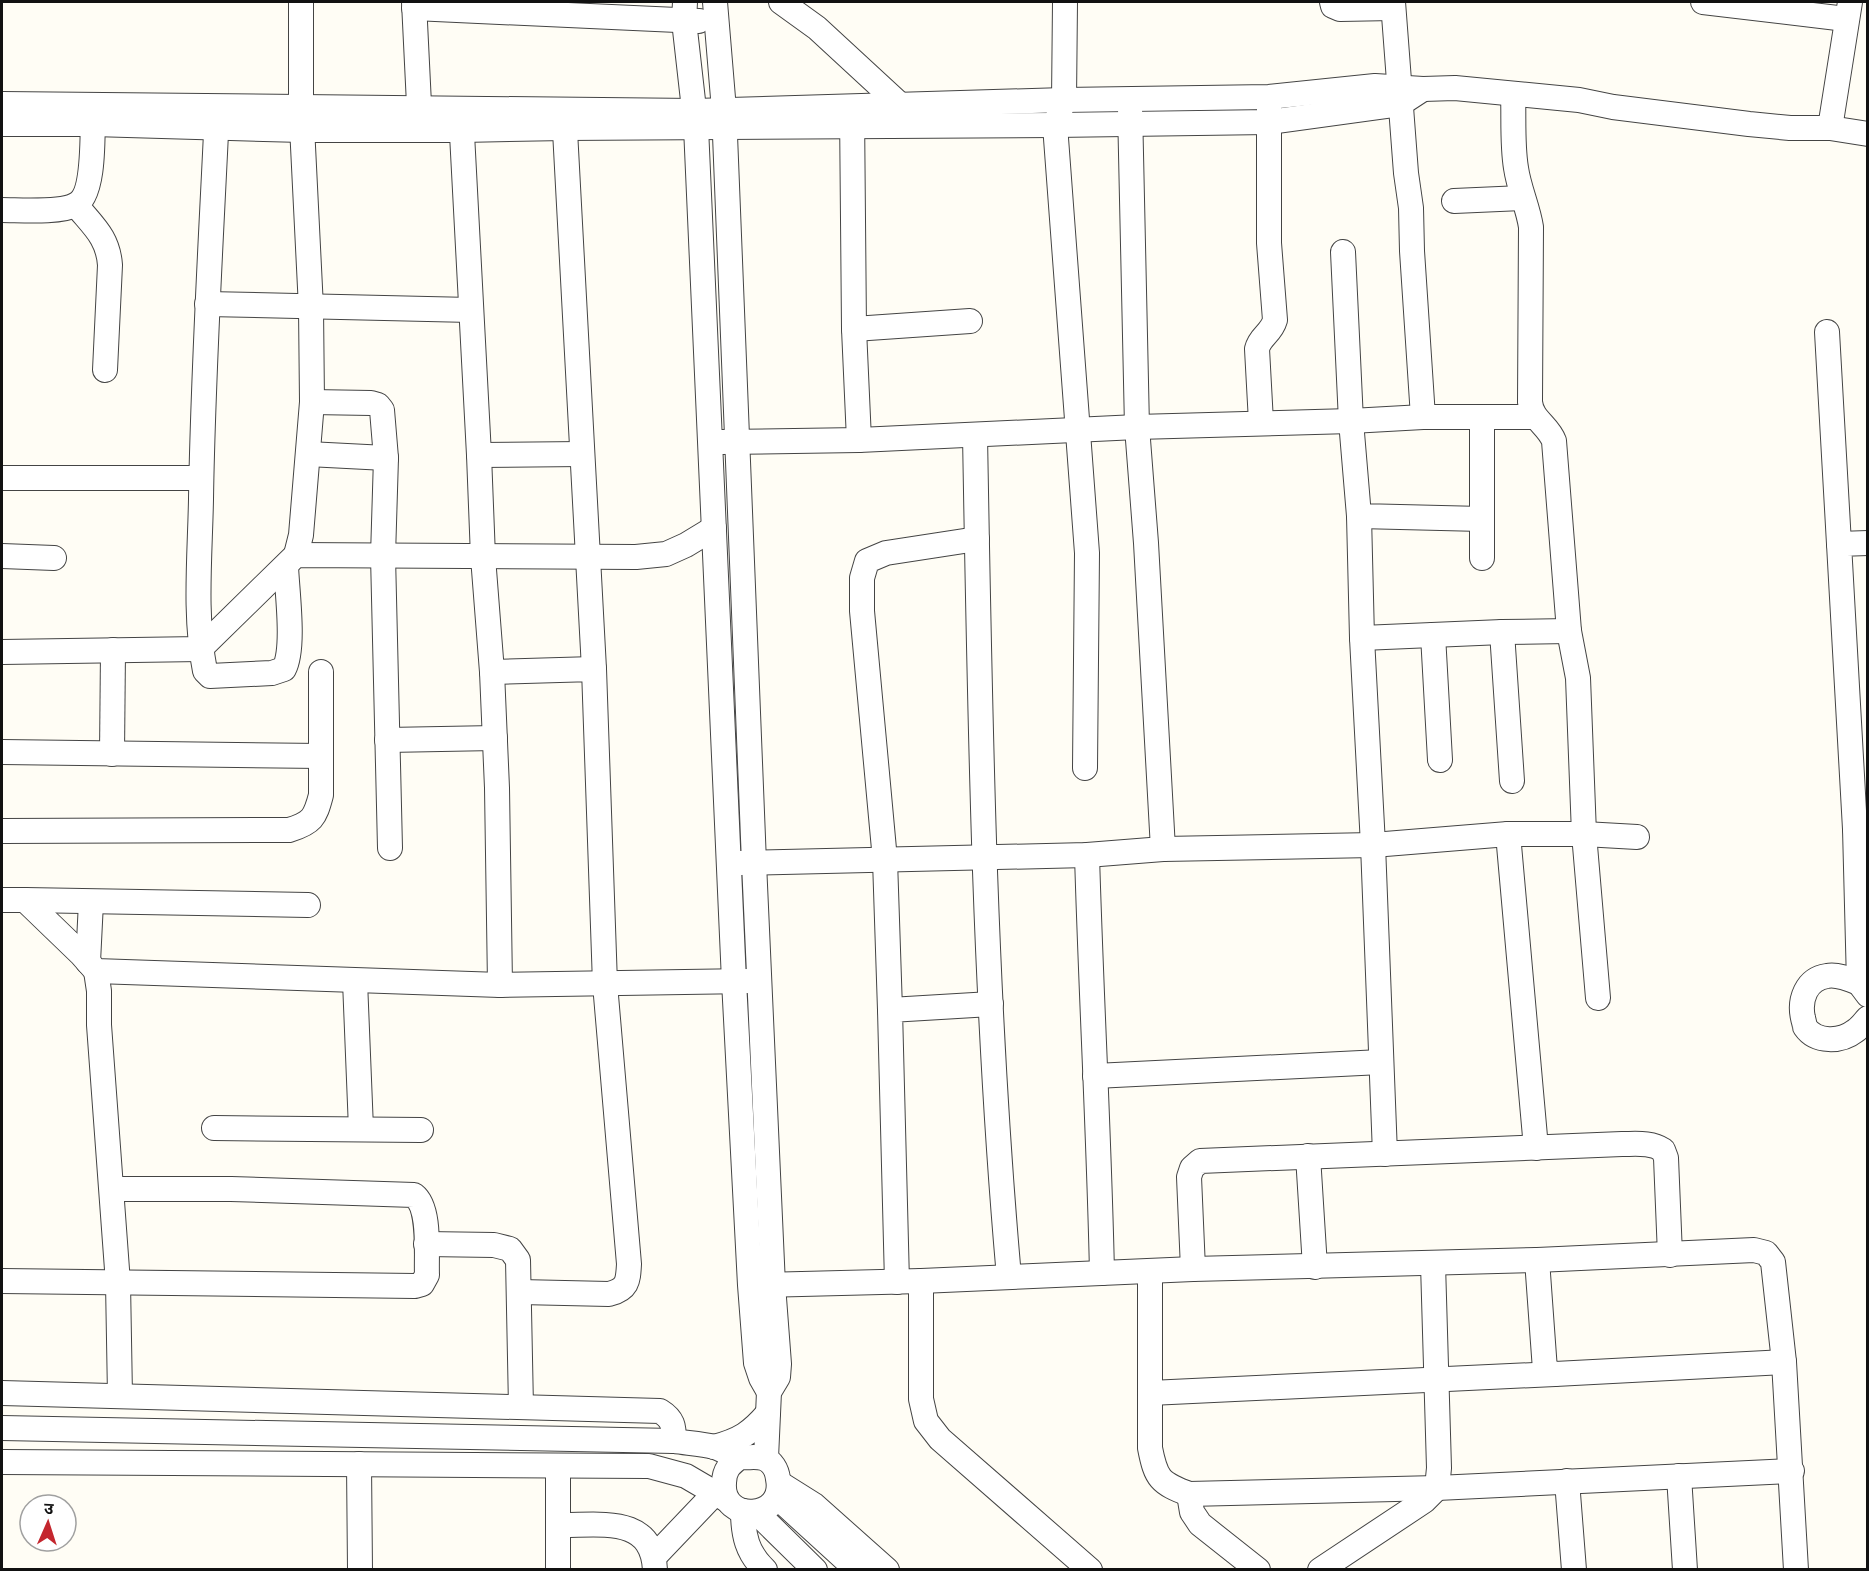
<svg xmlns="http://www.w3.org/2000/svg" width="1869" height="1571" font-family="'Times New Roman','Noto Sans Devanagari',serif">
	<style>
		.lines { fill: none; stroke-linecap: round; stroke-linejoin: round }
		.minor-casing { stroke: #444; stroke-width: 26 }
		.minor { stroke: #fff; stroke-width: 24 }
	</style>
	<rect width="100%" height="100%" fill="#fffdf5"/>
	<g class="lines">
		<g class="minor-casing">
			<g id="minor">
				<path d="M414 2 420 125"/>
				<path d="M685 2 684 21 696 127 734 981 750 1285 756 1363 761 1378 769 1392"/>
				<path d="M715 2 724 110 754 863 773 1285 779 1364 778 1377 769 1392 766 1458"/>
				<path d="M781 2 817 28 908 112"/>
				<path d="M1065 2 1064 100 1055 125 1087 553 1085 768"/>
				<path d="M1332 2 1333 6 1340 9 1393 8"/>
				<path d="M1703 2 1846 19"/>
				<path d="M414 8 699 21"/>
				<path d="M1513 94C1514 118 1512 144 1516 168 1519 189 1528 207 1531 227L1530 402C1532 420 1548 425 1554 441L1569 631 1578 678 1584 834 1598 998"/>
				<path d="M2 104 695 111 1064 100 1269 97 1375 86 1423 89 1455 88 1579 100 1613 107 1749 124 1790 128H1830L1868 134"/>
				<path d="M1130 108 1137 427 1146 543 1163 849"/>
				<path d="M852 110 854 329 859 440"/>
				<path d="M217 112C211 241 203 370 201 499 200 555 194 616 205 671L210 676 272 673 284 669C295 648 287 592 286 566"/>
				<path d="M564 112 594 669"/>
				<path d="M461 115 479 455 483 557 492 672 497 788 500 985"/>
				<path d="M2 124H93L302 130H462L565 128 1055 125 1269 122 1400 104 1423 89"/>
				<path d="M1830 128 1850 2"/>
				<path d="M1454 201 1522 198"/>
				<path d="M76 205C93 226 108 237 110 265L105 370"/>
				<path d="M2 210C20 210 60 213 75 205 96 196 92 128 93 108"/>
				<path d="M1343 252 1351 421 1359 516 1482 519"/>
				<path d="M207 304 471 310"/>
				<path d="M854 329 970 321"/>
				<path d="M1827 332 1839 544"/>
				<path d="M312 402 371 403 378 405 382 410 386 458 383 556 390 848"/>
				<path d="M1423 417H1535"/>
				<path d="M1261 422 1257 349C1260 336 1271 334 1275 320L1269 243V108"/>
				<path d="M975 435C980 716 984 997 1009 1277"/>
				<path d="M721 442 859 440 1137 427 1351 421 1423 417 1412 251 1411 208 1406 173 1393 2"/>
				<path d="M308 454 386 458"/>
				<path d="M479 455 582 454"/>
				<path d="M2 478H201"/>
				<path d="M1359 516 1362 638 1373 845 1385 1154"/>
				<path d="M296 555 301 535 312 402 311 308 301 106V2"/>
				<path d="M2 556 54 558"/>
				<path d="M1482 558V417"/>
				<path d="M1502 632 1512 781"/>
				<path d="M1433 635 1440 760"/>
				<path d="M1362 638 1502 632 1569 631"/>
				<path d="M2 652 200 649 296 555 636 557 666 554 686 545 714 528"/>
				<path d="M492 672 594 669 605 984 629 1264C628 1281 628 1289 609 1294L520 1292"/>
				<path d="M387 740 495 738"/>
				<path d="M2 752 321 756"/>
				<path d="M112 754 113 650"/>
				<path d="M1855 829 1839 544 1868 543"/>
				<path d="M1868 829H1855L1859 983 1868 995"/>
				<path d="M2 831 289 830C312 823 315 818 321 795V672"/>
				<path d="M1508 834 1536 1148"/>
				<path d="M1087 855C1091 994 1099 1134 1102 1273"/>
				<path d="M740 863 1087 855 1163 849 1373 845 1508 834H1584L1637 837"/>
				<path d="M2 900H25L81 954 96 971 500 985 749 981"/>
				<path d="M25 900 308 905"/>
				<path d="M88 962 91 902"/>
				<path d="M96 971 99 991V1025L118 1283 120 1396"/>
				<path d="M355 981 361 1129"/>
				<path d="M1859 983C1849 979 1837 974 1827 976 1806 979 1799 1000 1803 1018 1803 1018 1805 1026 1805 1027 1816 1043 1841 1042 1855 1031 1860 1028 1864 1022 1868 1018"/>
				<path d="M890 1010 885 860 862 611V578L867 561 886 553 977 539"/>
				<path d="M1095 1076 1381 1062"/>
				<path d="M214 1128 421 1130"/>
				<path d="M1308 1156 1315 1267"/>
				<path d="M426 1244 494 1245 510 1249 518 1260 521 1407"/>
				<path d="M1537 1260 1545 1370 1555 1374 1784 1362"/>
				<path d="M1193 1269 1189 1177 1192 1168 1200 1161 1622 1144C1636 1144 1651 1142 1663 1150L1666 1158 1670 1255"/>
				<path d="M1150 1271V1448C1156 1479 1160 1483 1189 1494L1437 1488 1792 1471"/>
				<path d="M2 1281 415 1286 422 1284 427 1275C426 1254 431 1208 414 1195L231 1189H113"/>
				<path d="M921 1281V1399L926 1421 940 1439 1090 1570"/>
				<path d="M897 1282 890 1010 991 1004"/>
				<path d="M758 1285 921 1281 1193 1269 1537 1260 1754 1250 1766 1253 1773 1262 1784 1362 1796 1570"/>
				<path d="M2 1393 660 1411C673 1419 674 1426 674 1441"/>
				<path d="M1150 1393 1555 1374"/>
				<path d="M2 1428 674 1441C687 1443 702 1444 715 1447 723 1450 732 1456 740 1457 748 1458 755 1456 763 1458 772 1461 777 1470 778 1479 786 1520 721 1524 724 1483 724 1470 730 1464 740 1457"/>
				<path d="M714 1447C740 1440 751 1433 768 1413"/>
				<path d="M2 1462 649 1466 686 1476 727 1500"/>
				<path d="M359 1464 360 1570"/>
				<path d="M558 1467V1570"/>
				<path d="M1679 1476 1685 1570"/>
				<path d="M1567 1481 1574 1570"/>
				<path d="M779 1483 814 1505 887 1570"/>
				<path d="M1189 1494 1192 1512 1200 1524 1258 1570"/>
				<path d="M777 1497 857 1570"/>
				<path d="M743 1511C743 1535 747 1553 765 1570"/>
				<path d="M756 1512 815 1570"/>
				<path d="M558 1525C599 1526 652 1514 655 1570"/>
				<path d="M654 1557 715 1493"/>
				<path d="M1320 1570 1424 1501 1437 1488 1439 1468 1433 1264"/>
			</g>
		</g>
		<use href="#minor" class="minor"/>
	</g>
	<rect width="1869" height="1571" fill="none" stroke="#111111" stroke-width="6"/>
	<g transform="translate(48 1523) rotate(3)"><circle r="28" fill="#ffffff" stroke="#a0a0a0" stroke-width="1.5"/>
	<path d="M0-4.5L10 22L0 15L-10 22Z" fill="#c4262e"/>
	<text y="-9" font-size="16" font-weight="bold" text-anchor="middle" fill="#111111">उ</text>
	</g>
</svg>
